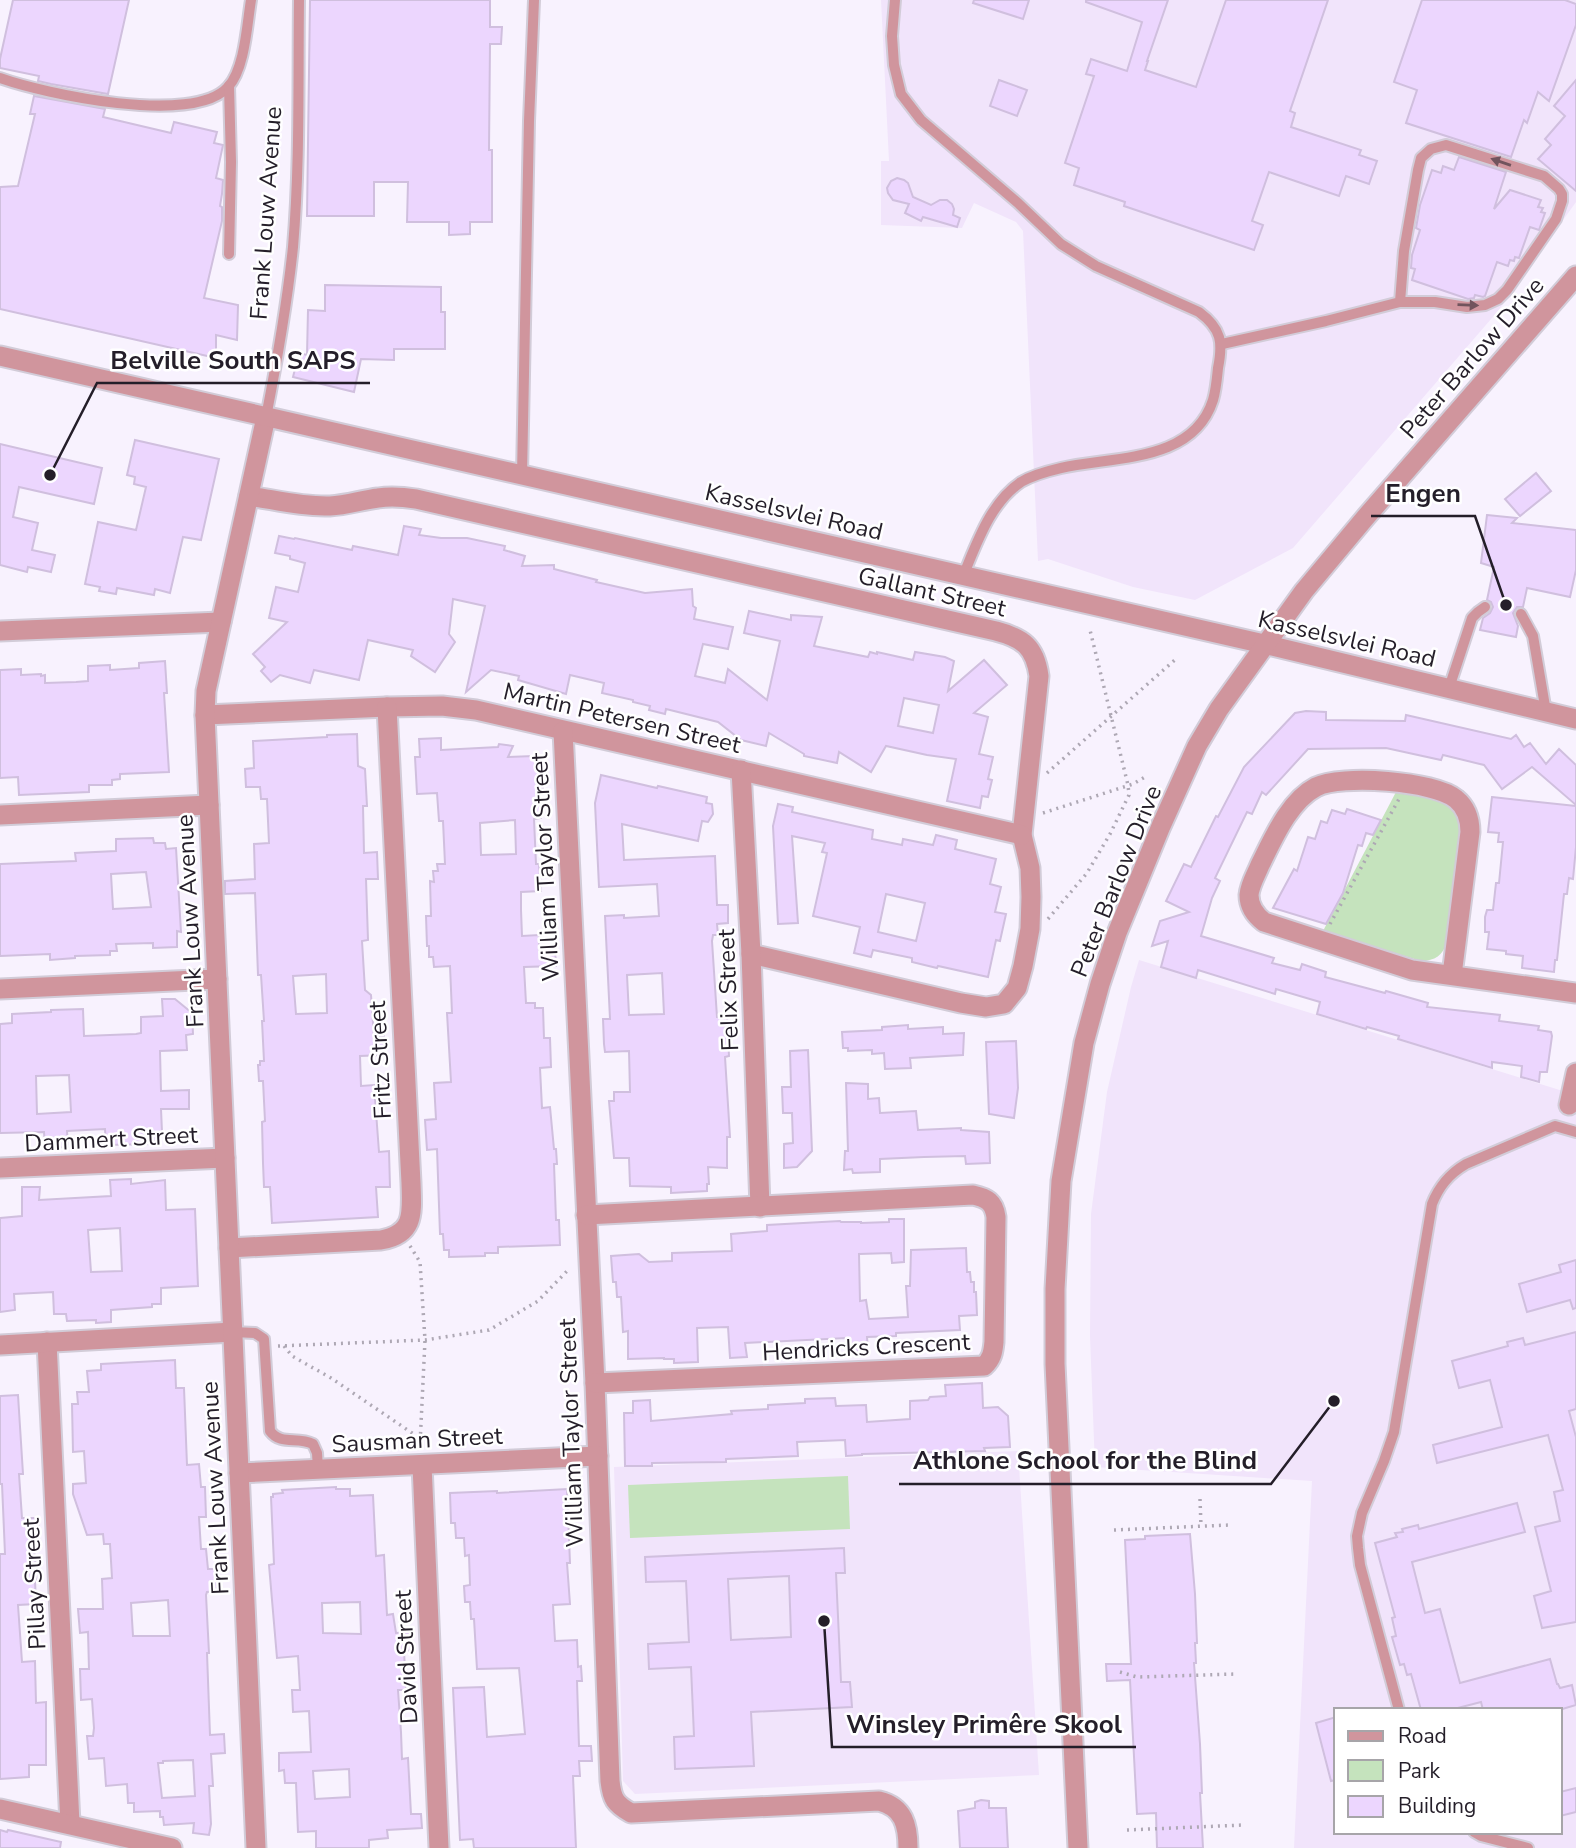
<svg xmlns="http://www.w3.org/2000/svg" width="1576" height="1848" font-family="'Nunito Sans',sans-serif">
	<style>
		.built { fill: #f1e4fb; fill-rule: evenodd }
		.green { fill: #c5e3bd }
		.building { fill: #ecd6fe; stroke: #d0bfde; stroke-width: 2; fill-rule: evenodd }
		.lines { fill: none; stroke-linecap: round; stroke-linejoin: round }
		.service-casing { stroke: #d2ccd8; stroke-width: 14 }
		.minor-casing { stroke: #d2ccd8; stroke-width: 23 }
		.tertiary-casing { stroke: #d2ccd8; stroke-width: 23 }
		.path { stroke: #aea8b4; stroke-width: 3.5; stroke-dasharray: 2 5; stroke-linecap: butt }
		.service { stroke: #d0959d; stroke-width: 10 }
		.minor { stroke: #d0959d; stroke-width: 19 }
		.tertiary { stroke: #d0959d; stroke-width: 19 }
		.oneway { fill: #71545d }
		.labels { text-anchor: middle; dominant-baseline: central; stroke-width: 5; stroke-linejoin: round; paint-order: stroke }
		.street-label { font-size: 24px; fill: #241e29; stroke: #fff }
		.leader { fill: none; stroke: #241e29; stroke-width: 2.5 }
		.callout-dot { fill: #241e29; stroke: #fff; stroke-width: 2.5 }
		.callout-label { font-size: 26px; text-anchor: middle; font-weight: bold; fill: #241e29; stroke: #fff; stroke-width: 5; stroke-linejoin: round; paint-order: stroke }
	</style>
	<rect width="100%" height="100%" fill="#f8f2fe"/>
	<g class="built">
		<path d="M881 0H1576V202L1498 311 1293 548 1195 600 1133 587 1048 559 1038 561 1023 231 1016 222 974 203 962 228 881 225V161H889Z"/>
		<path d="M1139 960 1576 1095V1848H1294L1312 1481 1095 1467 1090 1336 1091 1214 1107 1092 1131 987ZM1336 1710H1560V1832H1336Z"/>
		<path d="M1018 1451 1039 1775 635 1794 623 1781 614 1467Z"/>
	</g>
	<g class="green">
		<path d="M1396 792C1421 796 1446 796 1461 819L1447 942C1443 955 1435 961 1421 961L1323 931Z"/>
		<path d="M848 1476 850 1529 630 1538 628 1485Z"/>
	</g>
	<g class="building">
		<path d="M13 0H129L108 94 51 84 38 81 39 76 0 68V59Z"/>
		<path d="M310 0H490V27H502L501 44H490L489 150H492V222H470V234L449 235V222H407L408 182H374V216H307Z"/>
		<path d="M974 0H1029L1023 19 973 3Z"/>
		<path d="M1086 0H1168L1147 61H1148L1145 70 1196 87 1226 0H1328L1290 111 1295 113 1291 127 1361 150 1359 155 1377 161 1369 184 1346 176 1339 196 1269 172 1252 221 1263 225 1254 250 1124 206 1125 202 1074 185 1079 168 1065 163 1094 76 1086 74 1091 59 1127 71 1142 22 1086 2Z"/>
		<path d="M1422 0H1565L1576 4V25L1549 101 1538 92 1527 123 1524 120 1511 157 1406 123 1417 90 1394 82Z"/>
		<path d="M999 80 1027 90 1017 116 990 106Z"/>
		<path d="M1576 80V191L1538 159 1551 145 1545 139 1565 116 1554 106Z"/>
		<path d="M34 96 105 109 103 117 171 133 174 122 217 132 214 143 223 145 216 178 223 180 222 194 220 206 222 207V221L204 298 238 305 237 340 216 335V358L0 309V187L18 186 35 114H30Z"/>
		<path d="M1459 157 1506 172 1494 209 1510 190 1541 200 1538 207 1543 208 1541 212 1545 213 1539 230 1530 227 1519 258 1515 257 1514 261 1510 260 1508 266 1497 262 1485 296 1483 297 1475 295 1474 298 1468 299 1412 280 1415 269 1411 268 1412 255 1420 230 1416 228 1420 205 1432 170 1441 173 1443 166 1454 170Z"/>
		<path d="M897 178 904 180 908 183 913 197 931 205 940 200H947L952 204 954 209 953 215 960 218 957 227 923 217 921 221 905 213 909 204 893 200 888 193 887 188 891 181Z"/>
		<path d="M325 285 441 287V312H445V349H394V360L361 359 354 392 293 377 299 353 307 355 308 310 325 311Z"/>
		<path d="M135 440 219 459 201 540 183 537 170 593 155 589 154 595 117 588 116 594 99 591 100 587 85 584 98 522 136 530 146 487 134 484 135 477 127 475Z"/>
		<path d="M0 444 102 468 94 504 19 487 13 517 38 523 32 550 55 555 51 572 28 567 27 572 0 565Z"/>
		<path d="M1536 473 1551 491 1520 516 1505 499Z"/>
		<path d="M1487 515 1517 518 1512 523 1576 530V570L1570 597 1527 588 1523 607H1517L1513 613 1518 626 1516 637 1480 630 1483 618 1490 613 1493 607 1491 602 1487 600 1494 567 1481 563Z"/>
		<path d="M404 526 421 529 419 535 441 538H467L505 546 504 550 525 556 522 566 554 565V569L597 580 596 582 645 593 692 589 693 606 696 608 694 619 733 627 728 649 703 644 695 676 725 683 728 669 767 700 780 641 744 633 749 611 791 620V615L822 617 814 646 868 657 870 652 877 654V652L913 660 915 652 945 657 954 661 948 691 984 660 1007 685 974 713 988 717 979 754 993 757 988 779 992 780 988 797 982 796 980 808 947 801 956 759 927 755 886 746 871 772 839 752 837 763 804 756V754L769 733 766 746 741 740 718 722 666 709 665 714 649 710 650 706 633 702V700L602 693 604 683 570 675 566 694 518 680 519 676 491 670 466 692 485 606 453 599 449 634 455 642 435 672 411 656 413 650 368 640 359 680 314 670 310 683 280 675 271 682 261 671 265 667 253 654 287 622 269 618 276 587 298 592 305 563 290 559V556L275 553 279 536 294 539 295 538 352 550 353 546 398 555ZM904 698 939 705 933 733 898 726Z"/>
		<path d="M165 661 167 693H164L169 772 120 774V779L112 780V785H89V792L19 795 18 777 0 778V670L21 669V675L41 674V676L45 675V683L76 682 88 681V666L110 665V670L139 668V663Z"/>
		<path d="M1306 711 1326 712V720L1405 721 1406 715 1511 739 1516 735 1524 747 1530 743 1546 764 1559 749 1576 765V805L1532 767 1502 789 1484 765 1443 755 1441 760 1386 748 1308 749 1266 795 1262 792 1252 814 1247 812 1215 878 1220 881 1212 898 1201 936 1274 958 1272 963 1300 970 1302 964 1326 972 1325 977 1385 993 1386 991 1428 1003 1427 1007 1500 1015 1499 1021 1539 1026 1538 1030 1551 1032 1552 1036 1547 1072H1540L1539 1082 1521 1077 1522 1066 1492 1062V1068L1398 1039 1399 1036 1367 1027 1366 1029 1317 1014 1320 1002 1276 989 1275 994 1198 970 1196 978 1161 967 1168 941 1152 946 1160 921 1189 912 1166 901 1184 864 1191 867 1216 816 1218 817 1244 767 1295 713Z"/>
		<path d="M357 734 358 766 365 769 367 806H363L364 853 377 852 378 879H366L368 940 362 941 365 990 371 995 374 1037 384 1036 385 1055 360 1056 361 1086 374 1085 379 1152 389 1151 390 1187H376L378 1217 272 1223 270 1187H264L263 1163 262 1122 265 1121 263 1081H259L258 1065H260V1061H264L262 1021H264L261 975H258L255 893 225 894V881L255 879 254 844 269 843 267 799H261L260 787H246L245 769 254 768 253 741 327 737V735ZM326 974 327 1013 296 1014 293 976Z"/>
		<path d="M441 738V750L498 747 499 744 513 746 508 757 533 756V759H541L543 789H539L541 818 534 819 536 864H539L541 891 521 892V910L522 936 539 935V950L555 949 556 966 524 967 526 1003H535V1008H543L544 1038H550L551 1067 540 1068 542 1108 550 1107 554 1149H556L557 1164H554L556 1220H559L560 1245 498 1247V1253H485V1256L449 1257V1250H444L443 1234H440L437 1149 427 1150 425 1120 436 1119 434 1083 451 1082 447 1013H452L450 966 434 967 433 957H429V946H427L426 916H431L430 881 434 882 433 871H438L437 864H445L443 821H439L437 793 417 794 415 757H420L419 739ZM515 820 516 854 481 855 480 823Z"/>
		<path d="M601 775 657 788 658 786 707 797 706 803 712 804 713 814 708 822 702 821 698 841 622 824 624 860 715 856 717 905H728V923L717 924 718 935H713L712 941 717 1017 727 1016 729 1056 725 1057 730 1137H727V1168L708 1167 709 1184H707V1191L671 1193V1187L630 1186 629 1158H614L609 1101H614V1092H630L629 1051 605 1052 604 1044 603 1019H610L605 916 624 915V918L659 916 657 884 599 887 595 803ZM662 973 664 1014 629 1015 627 975Z"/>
		<path d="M1492 797 1576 806V847L1573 879 1569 878 1567 894H1564L1557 960H1555L1554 972 1522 968 1523 956 1506 954V951L1487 949 1489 932H1485V917L1487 910H1493L1496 883H1499L1503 842H1498L1499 833 1488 832Z"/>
		<path d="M778 804 793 807 792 812 873 830 872 839 902 845 903 839 933 845 936 835 957 840 955 849 996 859 990 884 1001 887 995 912 1006 914 1000 941 996 940 988 977 938 966 937 968 912 962V958L873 950 871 957 854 953 860 927 813 916 827 853 822 852 825 843 792 836 798 923 778 924 773 826ZM886 894 925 903 916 941 878 932Z"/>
		<path d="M1347 809 1381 820 1373 835 1366 833 1362 846 1358 845 1343 893 1326 924 1273 908 1294 869 1297 871 1308 837 1315 839 1321 821 1327 823 1332 810 1345 814Z"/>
		<path d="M153 838 154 843H165L166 849 176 848 181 932 177 931V947L153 948V943L116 944 117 951H110V955L75 956V958L50 960V954L0 956V864L76 861 75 853 116 851V839ZM146 872 151 907 113 909 111 874Z"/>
		<path d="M162 999H175L192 1013 193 1034 186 1035 187 1050 160 1051 161 1091 189 1090V1109H161L162 1132H159L160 1141H153V1144L106 1145 105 1129 67 1131 68 1147 45 1148 44 1132 0 1133V1024L12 1023V1014L51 1012V1010L83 1009 84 1036 136 1034 141 1033V1017L163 1016ZM69 1075 71 1112 37 1114 36 1076Z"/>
		<path d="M908 1025V1029L943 1027V1034L964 1033 963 1055 910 1058 911 1068 885 1069 884 1053 872 1054V1050L848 1051V1048H843L842 1032 882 1030V1027Z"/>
		<path d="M1016 1041 1018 1088 1014 1118 989 1114 986 1042Z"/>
		<path d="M808 1050 812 1151 797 1167 784 1168V1144L793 1143 792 1113H783L782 1087H791L790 1051Z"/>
		<path d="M846 1083 868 1084V1099L879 1098 880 1113 916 1111 918 1130 961 1128V1130L989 1132 990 1163 966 1164 965 1156 924 1157 880 1159V1172L853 1173 852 1169 844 1170 845 1151H848Z"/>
		<path d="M131 1179V1184L165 1180 166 1210 195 1209 198 1286 161 1288V1304H152V1307L111 1310V1322L96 1323V1320L67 1321 66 1314H54L53 1292 14 1294 15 1310 0 1312V1218L22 1216V1187H40L39 1200 111 1196 110 1180ZM120 1228 122 1271 91 1272 88 1230Z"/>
		<path d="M889 1219H904V1262L892 1263 891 1253 859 1254 860 1301 866 1300 869 1319 908 1317 906 1286H910L911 1250 966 1248 967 1272H970L971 1282H974V1292H976L977 1315 959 1316 960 1330 896 1333V1336L867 1337 868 1351 847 1352 846 1338 745 1343 747 1357 730 1358 728 1327 697 1328 698 1362 674 1363V1359H664V1358L628 1359V1331L623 1332 621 1297H617L616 1282H613L611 1256 639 1254 649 1262 672 1261V1253L732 1251 731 1234 767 1231V1225L840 1221 841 1222H861V1223L889 1222Z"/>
		<path d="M1576 1260V1308L1573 1309 1570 1300 1527 1312 1519 1284 1561 1272 1559 1265Z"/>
		<path d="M1576 1332V1409L1569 1411 1576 1437V1622L1542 1628 1534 1596 1551 1591 1535 1527 1560 1521 1554 1492 1563 1490 1548 1435 1437 1463 1433 1445 1502 1427 1490 1380 1459 1388 1452 1361 1508 1346 1507 1342 1523 1338 1525 1345Z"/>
		<path d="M175 1360 176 1388H184L187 1465 199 1464 201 1487H205L206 1517H199L201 1549H206L208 1569H216L217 1591 207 1592 206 1595 209 1653H207L210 1735 224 1734 225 1753 211 1754 213 1786H209L211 1824 209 1835 193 1833 194 1823 164 1825 163 1817H160V1811L134 1812V1803H128L127 1784 106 1786 104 1758 89 1759 87 1736H93L94 1728 92 1699 81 1700 80 1669H89L88 1632 80 1633 78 1609H103L102 1579 112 1578 110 1544H104L103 1534 87 1535 73 1494V1484L86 1483 84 1451 73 1452 72 1404H78L77 1392H89L87 1371 101 1370V1364ZM168 1600 170 1636H133L131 1603ZM193 1760 195 1796 162 1798 158 1763H163V1761Z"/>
		<path d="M982 1383 983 1408 998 1407 1008 1416 1010 1447 984 1448 985 1451 862 1454V1455L846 1456 845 1440 797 1442 798 1456 726 1459V1462L652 1463V1466H625L624 1413H633V1401L650 1400 651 1421 732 1414 731 1411 768 1409V1405L805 1403V1399L835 1398 836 1406 866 1405 867 1422 910 1419V1401L928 1400 930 1397 946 1396 945 1385Z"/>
		<path d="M18 1395 23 1474H19L22 1518H38L39 1538H33L37 1580H35L36 1604 18 1605 22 1662 35 1661 36 1703 46 1702V1765H29V1777L0 1779V1554H5L2 1484H0V1396Z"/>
		<path d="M336 1487V1489H350V1496L373 1495 376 1556 384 1555 387 1615 393 1614 396 1633 411 1632 412 1650 404 1651 406 1690H398L401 1732 402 1759 408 1758 411 1814H421L422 1828 387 1830 388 1838 369 1840V1848H316V1831L298 1832 296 1783H285L284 1770 279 1771V1753L311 1752 309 1711 293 1712 292 1690H300L298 1656 277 1658 269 1565 274 1564 271 1497H273V1494L283 1493 282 1490ZM360 1602 361 1634 323 1633 322 1603ZM349 1769 350 1797 315 1799 313 1771Z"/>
		<path d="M567 1489 570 1563H567L570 1604 553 1605 555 1641 577 1640 578 1667 581 1666 582 1681H577L579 1746H591L592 1761H579L580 1776H573L576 1848H474L473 1839 460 1840 453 1688 484 1687 487 1737 525 1734 519 1668 477 1669 474 1619H471L470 1602H465L464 1586 470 1585 469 1555 465 1556 464 1538H456L455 1523H451L450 1493 497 1491V1493Z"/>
		<path d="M1517 1503 1525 1532 1412 1562 1425 1613 1440 1609 1460 1683 1550 1659 1557 1684H1558L1560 1688 1572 1685 1576 1705 1559 1710H1483L1481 1702 1450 1710H1421L1411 1674 1407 1675 1404 1664 1400 1665 1392 1637 1396 1636 1392 1618 1395 1617 1375 1543 1397 1537 1395 1533 1403 1532 1402 1529 1418 1525 1419 1529Z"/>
		<path d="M1190 1534 1195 1594 1197 1643H1195L1196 1663H1194L1200 1744 1202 1793H1200L1203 1848H1157L1156 1813 1137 1814 1130 1680 1107 1681 1106 1664H1131L1125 1540 1145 1539V1536Z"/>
		<path d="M844 1548 845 1573H836L841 1682H850L852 1707 751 1712 754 1766 675 1769 674 1737 694 1736 691 1667 649 1669 648 1644 689 1642 686 1581 646 1582 645 1557ZM789 1576 791 1637 731 1640 728 1579Z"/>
		<path d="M1336 1717V1780L1331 1781 1316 1723Z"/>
		<path d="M1576 1788V1812L1560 1816V1792Z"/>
		<path d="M981 1800 989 1801V1808H1006L1008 1848H960L958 1811 975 1808V1802Z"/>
		<path d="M0 1830 7 1832 8 1830 61 1842 60 1848H0Z"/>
	</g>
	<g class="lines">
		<g class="service-casing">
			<g id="service">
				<path d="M895 0 892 36 894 65 901 94 921 120 1018 203 1061 244 1096 266 1199 312C1222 329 1223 343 1218 368 1217 378 1216 390 1213 400 1193 463 1114 456 1061 468 1048 471 1033 475 1021 482 990 503 977 543 963 576"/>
				<path d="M0 78C45 94 193 126 228 87 245 69 247 24 251 0"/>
				<path d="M229 254 231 162 229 86"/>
				<path d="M1222 344 1326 321 1400 302H1435L1467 307 1485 305 1498 299 1507 290 1556 219 1562 201V194L1559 189 1544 176 1446 145 1431 149 1421 158 1418 170 1404 251 1400 302"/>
				<path d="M266 417C277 361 287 305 293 247 300 165 298 82 299 0"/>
				<path d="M522 475 529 121 534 0"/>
				<path d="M1521 614 1533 636 1546 712"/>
				<path d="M1449 688 1472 618 1478 612 1485 607"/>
				<path d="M233 1332 255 1333 264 1339 270 1431C281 1446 297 1436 313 1444L317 1453 318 1469"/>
				<path d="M1399 1710 1360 1565 1358 1548 1357 1536 1362 1513 1384 1461 1394 1432 1432 1204C1439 1186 1449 1174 1466 1164L1555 1126 1576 1132"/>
				<path d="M1474 1832 1481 1836 1528 1848"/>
			</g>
		</g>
		<g class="minor-casing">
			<g id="minor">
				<path d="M249 496C276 500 303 507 330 506 347 505 362 500 378 498 391 496 403 497 416 499L996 631C1023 638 1035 647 1039 676L1022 835 1030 868 1031 897 1030 929 1023 966 1017 988 1004 1004 986 1007 961 1003 751 954"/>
				<path d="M0 631 221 622"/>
				<path d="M1264 644 1576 719"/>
				<path d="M205 715 387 707 442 706 476 710 1022 835"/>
				<path d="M563 731 595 1383 610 1781C612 1799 615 1804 631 1813L879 1801C904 1807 908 1826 908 1848"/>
				<path d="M741 770 751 954 760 1207"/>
				<path d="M0 815 209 805"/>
				<path d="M1452 975 1470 832C1470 819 1467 808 1456 799 1435 781 1341 774 1316 787 1289 801 1273 839 1260 865 1256 875 1250 884 1249 895 1249 907 1255 915 1264 922L1412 970 1576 993"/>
				<path d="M0 989 217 979"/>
				<path d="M1569 1105 1576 1073"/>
				<path d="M0 1168 225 1158"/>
				<path d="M586 1215 973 1195C987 1198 994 1202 996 1217L994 1342C993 1352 992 1359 984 1366L595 1383"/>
				<path d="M229 1248 381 1240C415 1234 412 1213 411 1183L387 707"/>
				<path d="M47 1342 70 1824"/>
				<path d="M0 1345 233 1332"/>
				<path d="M422 1465 439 1848"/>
				<path d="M239 1473 598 1456"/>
				<path d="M0 1809 172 1848"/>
				<path d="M256 1848 205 715 206 691 266 417"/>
			</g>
		</g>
		<g class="tertiary-casing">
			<g id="tertiary">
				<path d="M0 356 1264 644"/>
				<path d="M1078 1848 1055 1364V1289L1061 1181 1084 1043 1100 984 1117 933 1161 826 1197 746 1219 709 1304 591 1365 518 1576 276"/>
			</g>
		</g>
		<g class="path">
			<path d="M1047 773 1177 658"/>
			<path d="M1043 813 1133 784 1145 777"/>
			<path d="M1048 919 1087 873 1110 834 1129 795 1128 785 1090 630"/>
			<path d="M1330 924 1399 799"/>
			<path d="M410 1246 420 1262 425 1340 420 1445"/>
			<path d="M278 1346 425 1340 489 1330 538 1301 570 1268"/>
			<path d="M284 1346 292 1356 331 1378 415 1435 418 1446"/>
			<path d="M1200 1499 1201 1526"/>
			<path d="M1114 1530 1229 1525"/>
			<path d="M1120 1672 1137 1677 1236 1674"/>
			<path d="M1127 1830 1243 1825"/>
		</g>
		<use href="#service" class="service"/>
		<use href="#minor" class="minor"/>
		<use href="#tertiary" class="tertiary"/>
	</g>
	<defs><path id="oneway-solid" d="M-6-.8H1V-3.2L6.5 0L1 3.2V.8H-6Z" transform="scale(1.75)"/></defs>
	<g class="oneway">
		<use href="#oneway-solid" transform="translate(1501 162) rotate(-161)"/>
		<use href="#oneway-solid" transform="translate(1468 305) rotate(2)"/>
	</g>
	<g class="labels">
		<g class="street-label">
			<text transform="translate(266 213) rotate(-86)">Frank Louw Avenue</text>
			<text transform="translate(1472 358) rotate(-49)">Peter Barlow Drive</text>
			<text transform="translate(794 512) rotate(13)">Kasselsvlei Road</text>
			<text transform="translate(932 592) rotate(13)">Gallant Street</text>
			<text transform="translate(1347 639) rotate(13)">Kasselsvlei Road</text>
			<text transform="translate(622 718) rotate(13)">Martin Petersen Street</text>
			<text transform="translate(545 867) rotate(-93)">William Taylor Street</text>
			<text transform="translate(1116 881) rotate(-68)">Peter Barlow Drive</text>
			<text transform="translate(190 921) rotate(-93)">Frank Louw Avenue</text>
			<text transform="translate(728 990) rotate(-92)">Felix Street</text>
			<text transform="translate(380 1060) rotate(-93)">Fritz Street</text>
			<text transform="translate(111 1139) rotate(-3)">Dammert Street</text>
			<text transform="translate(866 1347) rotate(-3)">Hendricks Crescent</text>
			<text transform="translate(571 1433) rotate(-92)">William Taylor Street</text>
			<text transform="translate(417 1440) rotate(-3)">Sausman Street</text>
			<text transform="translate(215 1488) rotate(-93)">Frank Louw Avenue</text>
			<text transform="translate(34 1584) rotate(-93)">Pillay Street</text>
			<text transform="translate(406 1657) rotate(-93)">David Street</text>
		</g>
	</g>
	<path class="leader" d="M50 475L97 383H370M1506 605L1475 516H1371M1334 1401L1271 1484H899M824 1621L832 1747H1136"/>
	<g class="callout-dot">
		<circle cx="50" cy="475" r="7"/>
		<circle cx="1506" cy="605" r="7"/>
		<circle cx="1334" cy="1401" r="7"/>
		<circle cx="824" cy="1621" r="7"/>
	</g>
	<g class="callout-label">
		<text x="233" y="369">Belville South SAPS</text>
		<text x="1423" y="502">Engen</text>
		<text x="1085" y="1469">Athlone School for the Blind</text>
		<text x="984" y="1733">Winsley Primêre Skool</text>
	</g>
	<rect x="1334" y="1708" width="228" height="126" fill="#ffffff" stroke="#a7a5a9" stroke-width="2"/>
	<rect x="1348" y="1731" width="35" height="10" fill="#d0959d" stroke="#a7a5a9" stroke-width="2"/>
	<text x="1398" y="1743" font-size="21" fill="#241e29">Road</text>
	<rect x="1348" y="1760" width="35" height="21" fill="#c5e3bd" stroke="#a7a5a9" stroke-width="2"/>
	<text x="1398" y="1778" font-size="21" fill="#241e29">Park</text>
	<rect x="1348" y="1796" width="35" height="21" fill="#ecd6fe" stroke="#a7a5a9" stroke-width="2"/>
	<text x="1398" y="1813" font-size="21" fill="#241e29">Building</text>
</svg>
